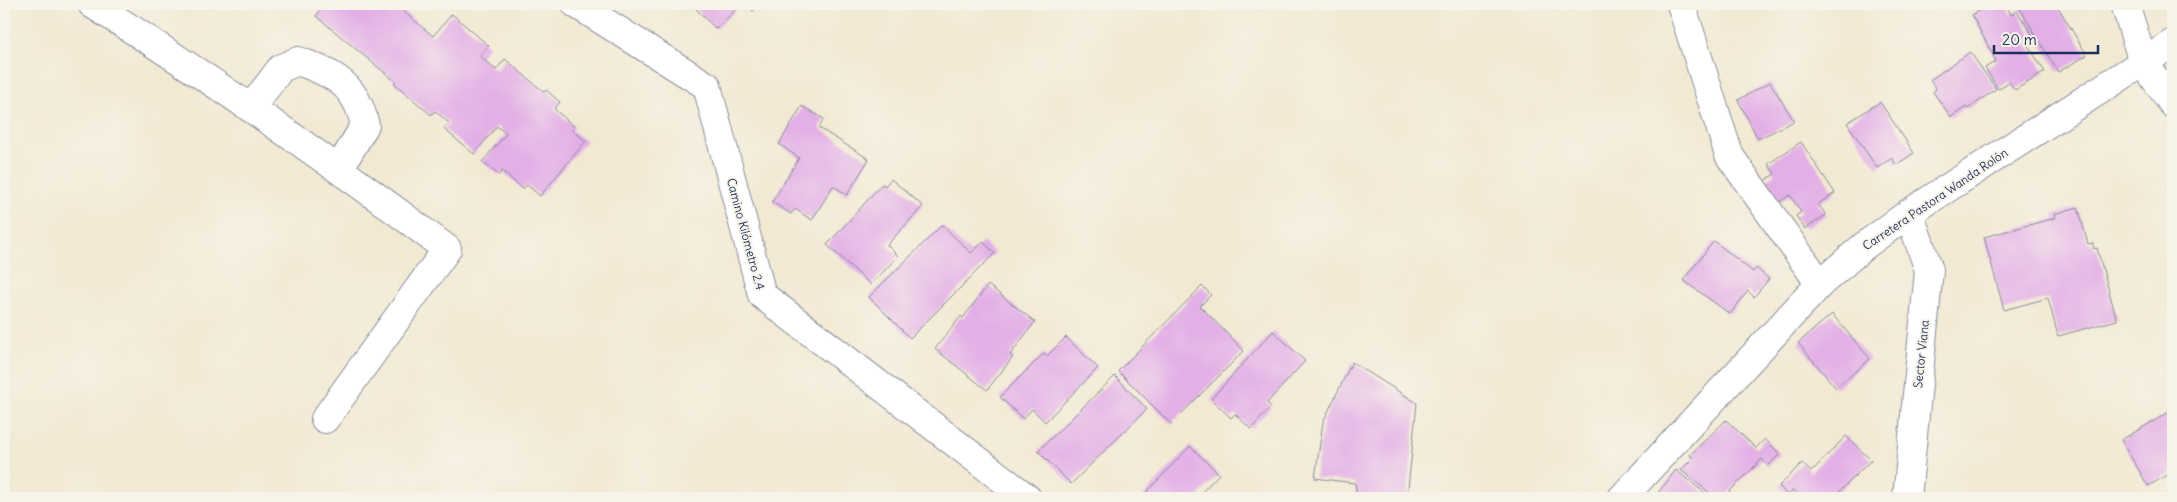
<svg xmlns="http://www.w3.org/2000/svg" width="2177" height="502" font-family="Delius,sans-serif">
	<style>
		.building { fill: #e3afe7 }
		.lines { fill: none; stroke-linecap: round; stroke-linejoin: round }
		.minor-casing { stroke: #868c98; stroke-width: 30 }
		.minor { stroke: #fff; stroke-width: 28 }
		.labels { text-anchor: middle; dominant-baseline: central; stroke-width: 4; stroke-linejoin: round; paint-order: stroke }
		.street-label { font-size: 12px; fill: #1b2f5e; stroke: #f7f3e8 }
	</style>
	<rect width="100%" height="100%" fill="#f7f3e8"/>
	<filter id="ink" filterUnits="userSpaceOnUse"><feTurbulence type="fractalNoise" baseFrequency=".02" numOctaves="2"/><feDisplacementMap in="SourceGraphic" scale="10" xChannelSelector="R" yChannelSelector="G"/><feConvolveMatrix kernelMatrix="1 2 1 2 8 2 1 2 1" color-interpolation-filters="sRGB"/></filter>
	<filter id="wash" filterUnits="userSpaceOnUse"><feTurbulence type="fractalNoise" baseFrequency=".0096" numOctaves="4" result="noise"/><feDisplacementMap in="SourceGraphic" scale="20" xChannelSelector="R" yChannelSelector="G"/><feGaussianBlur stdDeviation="1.12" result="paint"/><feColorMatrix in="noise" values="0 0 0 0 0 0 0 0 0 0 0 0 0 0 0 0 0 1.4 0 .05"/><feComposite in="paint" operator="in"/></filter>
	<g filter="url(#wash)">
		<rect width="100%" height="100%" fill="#f2e9d3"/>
		<g id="blocks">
			<g class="building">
				<path d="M312 4H395L433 36 452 14 489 46 480 56 496 70 505 59 544 92 546 90 560 102 554 109 575 127 572 130 586 141 540 196 527 185 523 189 502 171 499 175 482 162 506 134 497 126 474 154 444 129 449 123 435 111 431 115 394 83 396 82 316 16 320 11Z"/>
				<path d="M691 4H742L716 29Z"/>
				<path d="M746 4H761L753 11Z"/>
				<path d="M1990 4H2006L2011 15 2017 11 2033 36 2025 41 2045 72 2015 90 2009 82 1998 89 1985 68 1996 61 1972 15Z"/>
				<path d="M2017 4H2056L2087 55 2058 72Z"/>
				<path d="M1970 52 1996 89 1968 109 1966 107 1951 117 1933 92 1936 89 1930 80Z"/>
				<path d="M1770 82 1794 121 1758 139 1738 100Z"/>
				<path d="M1880 102 1914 153 1896 165 1892 158 1877 168 1847 123Z"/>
				<path d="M802 106 824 119 819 128 869 159 847 195 833 186 812 220 795 209 791 214 772 202 799 158 779 144Z"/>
				<path d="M1801 142 1835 193 1818 204 1826 215 1805 229 1796 216 1801 212 1790 195 1778 203 1764 181 1775 174 1768 164Z"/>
				<path d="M891 179 923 206 887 245 898 256 871 285 827 245 882 184 885 186Z"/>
				<path d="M2078 207 2088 244 2093 243 2094 249 2097 248 2117 320 2058 336 2048 298 2004 310 1984 237 2055 218 2054 214Z"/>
				<path d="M942 225 971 253 983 242 995 253 910 338 869 297Z"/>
				<path d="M1714 241 1753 272 1756 268 1769 279 1754 297 1748 291 1730 314 1683 280Z"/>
				<path d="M988 285 1035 322 1010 355 1013 357 987 390 935 349 961 316 963 318Z"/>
				<path d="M1202 286 1211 295 1200 306 1244 351 1171 424 1118 371Z"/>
				<path d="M1832 314 1870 359 1836 388 1798 343Z"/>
				<path d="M1273 331 1305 361 1267 403 1271 407 1251 429 1235 414 1231 418 1211 399Z"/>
				<path d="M1066 337 1098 368 1045 422 1032 409 1023 419 1000 397 1044 353 1047 356Z"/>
				<path d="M1352 362 1417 403 1407 498H1357L1355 483 1315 478 1323 422Z"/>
				<path d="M1115 376 1147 409 1071 484 1038 451Z"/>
				<path d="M2173 410V472L2148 486 2121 440Z"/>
				<path d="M1726 420 1756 448 1765 439 1780 454 1768 466 1762 459 1723 498H1716L1681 470 1693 458 1690 455Z"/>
				<path d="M1846 436 1871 460 1833 498H1801L1793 490 1788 496 1779 486 1802 463 1811 472Z"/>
				<path d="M1190 446 1219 474 1199 495 1202 498H1145L1143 496Z"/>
				<path d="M1676 470 1711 498H1654Z"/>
			</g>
		</g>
	</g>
	<g filter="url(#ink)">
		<use href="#blocks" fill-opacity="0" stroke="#868c98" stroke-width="1"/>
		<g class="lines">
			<g class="minor-casing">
				<g id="minor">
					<path d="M92 4C214 81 332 162 447 249L325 419"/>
					<path d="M576 4 707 86 762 295 1027 498"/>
					<path d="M1681 4 1729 155 1820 284"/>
					<path d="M2125 4 2143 62 2173 104"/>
					<path d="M251 108 281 68 298 61C335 74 356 85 365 125L339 169"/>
					<path d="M1622 498 1820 284 1864 246 1909 213 2173 43"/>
					<path d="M1907 498 1929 270 1909 213"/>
				</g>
			</g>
			<use href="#minor" class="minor"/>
		</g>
	</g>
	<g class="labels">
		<g class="street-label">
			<text transform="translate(1935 199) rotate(-34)">Carretera Pastora Wanda Rolón</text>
			<text transform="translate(746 234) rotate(75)">Camino Kilómetro 2.4</text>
			<text transform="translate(1921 354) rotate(-84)">Sector Viana</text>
		</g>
	</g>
	<rect width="2177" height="502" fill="none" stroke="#f7f3e8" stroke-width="20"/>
	<path d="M1994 45v8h104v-8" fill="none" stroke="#1b2f5e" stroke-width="2.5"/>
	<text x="2002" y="45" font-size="15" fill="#1b2f5e" stroke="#f7f3e8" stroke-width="4" paint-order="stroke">20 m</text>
</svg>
